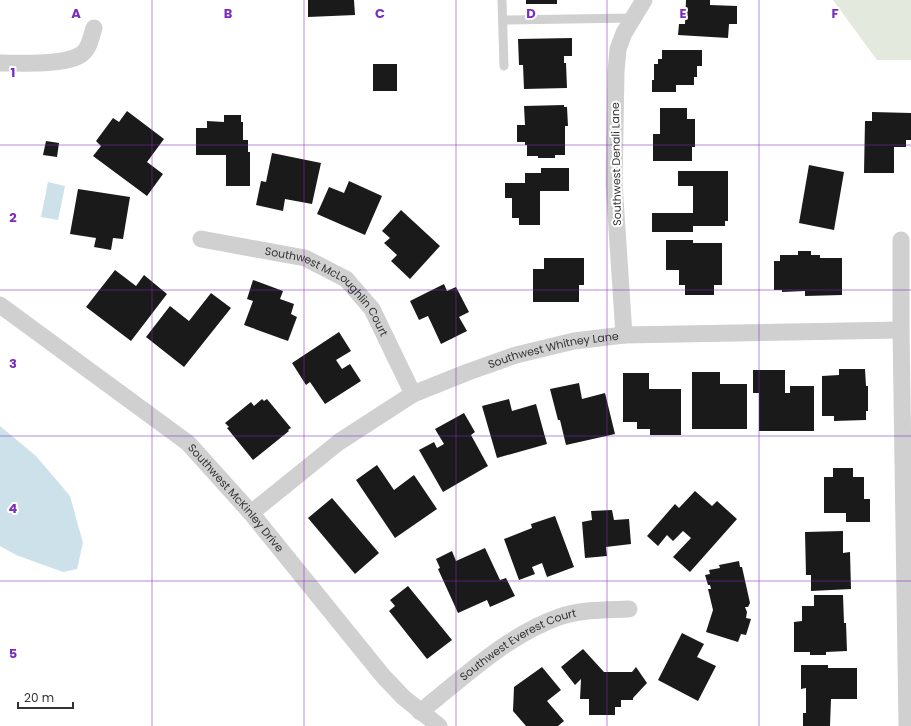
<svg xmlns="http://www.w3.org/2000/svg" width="911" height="726" font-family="Poppins,sans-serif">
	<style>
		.green { fill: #e3e9dc }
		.water { fill: #cde1ea }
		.building { fill: #1a1a1a }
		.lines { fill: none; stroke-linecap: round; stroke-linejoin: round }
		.service { stroke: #d0d0d0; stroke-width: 9 }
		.minor { stroke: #d0d0d0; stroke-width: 17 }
		.grid { fill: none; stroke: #7b2cbf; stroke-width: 1; stroke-opacity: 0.55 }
		.labels { text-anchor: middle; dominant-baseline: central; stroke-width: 4; stroke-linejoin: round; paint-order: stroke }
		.street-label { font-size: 11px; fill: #333; stroke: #fff }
		.grid-label { font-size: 13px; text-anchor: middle; font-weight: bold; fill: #7b2cbf; stroke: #fff; stroke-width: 4; stroke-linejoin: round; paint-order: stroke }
	</style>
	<rect width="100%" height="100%" fill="#fff"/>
	<path class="green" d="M833 0H911V60H877Z"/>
	<g class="water">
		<path d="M48 182 65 186 58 220 41 217Z"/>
		<path d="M0 426 36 456 70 496 83 543 77 569 63 572 16 555 0 546Z"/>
	</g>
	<g class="building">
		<path d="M308 0H354L355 15 308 17Z"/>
		<rect x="526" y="0" width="31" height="4"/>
		<path d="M686 0H710V5L737 6V24H729L728 38 678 35 679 24H685Z"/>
		<path d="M572 38V56H564V63H566L567 88 524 89 523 65H519L518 39Z"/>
		<path d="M662 50H702V66H697V77H694V85H676V92H652V80H654V64H658V59H662Z"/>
		<rect x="373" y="64" width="24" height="27"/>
		<path d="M564 105V107H567L568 126H565V155H555V158H538V156H527V145H525V142H517V125H525L524 106Z"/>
		<path d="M660 108H687V119H695V147H692V161H653V134H660Z"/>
		<path d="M127 111 164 139 147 162 163 174 147 196 93 156 101 146 96 141 113 118 119 122Z"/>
		<path d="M872 112 911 113V140H906V147H894V173H864L865 121H872Z"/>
		<path d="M224 115H241V122H243V140H248V152H250V186H226V155H196V128H207V121L224 122Z"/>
		<path d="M46 141 59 143 57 157 43 155Z"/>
		<path d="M272 153 321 163 312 204 285 199 283 211 256 205 261 181 266 182Z"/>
		<path d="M809 165 844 172 834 230 799 223Z"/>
		<path d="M541 168H569V191H540V225H519V218H512V198H505V183H525V173H541Z"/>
		<path d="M678 171H728V221H725V226H693V232H652V213H693V186H678Z"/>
		<path d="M349 181 382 196 365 235 317 214 329 187 344 193Z"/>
		<path d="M78 189 130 197 123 239 113 238 111 250 94 247 96 238 70 234Z"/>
		<path d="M401 210 440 246 410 279 391 261 397 255 384 243 390 238 382 231Z"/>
		<path d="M666 240H693V243H722V285H714V295H685V285H679V270H666Z"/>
		<path d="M798 251H811V255H820V258H842V295L805 296V291L782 292V290H774V261H780V255H798Z"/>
		<path d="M544 258H584V285H579V302H533V269H544Z"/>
		<path d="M115 270 136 286 144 275 167 294 131 341 86 307Z"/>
		<path d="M253 280 283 291 280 299 294 304 291 314 297 317 288 341 244 325 253 301 247 299Z"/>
		<path d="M444 284 447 291 456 287 469 312 459 317 467 331 441 344 428 316 419 320 410 301Z"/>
		<path d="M211 293 231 308 184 367 146 337 170 306 189 321Z"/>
		<path d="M339 332 351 351 336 360 342 369 350 364 361 381 325 404 310 382 306 385 292 363Z"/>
		<path d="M839 369H865L866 386H868V411H866V420L834 421V416H822V376L839 375Z"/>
		<path d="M753 370H785V393H790V386H814V431H759V393H753Z"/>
		<path d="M692 372H720V384H747V429H692Z"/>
		<path d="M623 373H649V389H681V435H650V429H637V422H623Z"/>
		<path d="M579 383 582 399 605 393 615 434 566 445 560 420H558L550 389Z"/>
		<path d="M262 399 264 401 267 399 291 428 288 430 289 431 253 460 227 428 229 427 225 423 251 402 254 406Z"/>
		<path d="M509 399 512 411 536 404 547 444 497 458 482 406Z"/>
		<path d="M464 413 475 432 471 435 488 466 443 492 419 450 434 442 437 448 444 444 435 429Z"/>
		<path d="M377 465 394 490 414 475 437 509 395 538 356 480Z"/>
		<path d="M833 468H853V477H864V499H870V522H846V513H824V477H833Z"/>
		<path d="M695 491 712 506 717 501 737 519 690 572 673 557 691 538 683 531 673 541 667 535 658 546 647 536 675 504 679 508Z"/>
		<path d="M332 498 379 553 355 574 308 518Z"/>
		<path d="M612 510 614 520 629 519 631 544 606 547 607 556 585 558 582 522 592 520 591 511Z"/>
		<path d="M555 516 574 567 547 577 542 563 532 567 535 574 519 580 504 539 532 528 531 524Z"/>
		<path d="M843 531V553L850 552 851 589 811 591V575H806L805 532Z"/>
		<path d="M485 548 500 580 506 578 515 596 490 607 487 600 458 613 438 569 440 568 436 559 452 551 456 561Z"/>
		<path d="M739 561 740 567H742L750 603 748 607H745L747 612 746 618 751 619 746 635 741 634 738 642 706 632 713 610 708 589H711L710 585H708L705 575 710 574 709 570 720 568 719 565Z"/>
		<path d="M408 586 452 640 427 659 389 611 395 606 390 600Z"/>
		<path d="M814 595H843L844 623H846L847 651 826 652V655H810V652H794V622L802 621V606H814Z"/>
		<path d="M682 633 704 644 697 657 716 666 698 701 658 680Z"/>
		<path d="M583 649 604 672H632L636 667 647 683 633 698V700H621V707H615V715H589V699H580L581 679 575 685 561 667Z"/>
		<path d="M801 665H828V668H857V699H831L830 726H803V713H806V688L801 689Z"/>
		<path d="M542 667 561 690 547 701 564 721 558 726H526L513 711 514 687Z"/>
	</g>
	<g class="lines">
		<g class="service">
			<path d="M502 0 504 66"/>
			<path d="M503 20 633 18"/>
		</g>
		<g class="minor">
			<path d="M0 63C20 63 68 66 83 53 90 47 91 36 94 28"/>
			<path id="s1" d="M201 239 305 258 346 279 372 309 413 394"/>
			<path d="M901 240V330L907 726"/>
			<path id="s2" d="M0 305 188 443 251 513 383 676 403 697 439 726"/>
			<path d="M624 335 614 183 616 72 618 49 624 33 644 0"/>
			<path id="s3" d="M251 513 339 442 413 394 468 372 516 355 574 341 624 335 901 330"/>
			<path id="s4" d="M420 712C464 677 506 636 559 617 582 609 606 610 629 609"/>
		</g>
	</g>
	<path class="grid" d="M152 0V726M304 0V726M456 0V726M607 0V726M759 0V726M0 145H911M0 290H911M0 436H911M0 581H911"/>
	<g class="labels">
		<g class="street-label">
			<text transform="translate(616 164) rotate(-91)">Southwest Denali Lane</text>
			<text stroke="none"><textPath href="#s1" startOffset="143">Southwest McLoughlin Court</textPath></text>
			<text stroke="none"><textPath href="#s3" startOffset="349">Southwest Whitney Lane</textPath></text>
			<text stroke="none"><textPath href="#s2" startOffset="306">Southwest McKinley Drive</textPath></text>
			<text stroke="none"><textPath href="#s4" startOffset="120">Southwest Everest Court</textPath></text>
		</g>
	</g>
	<g class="grid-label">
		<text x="76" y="18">A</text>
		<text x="228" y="18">B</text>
		<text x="380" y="18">C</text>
		<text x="531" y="18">D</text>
		<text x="683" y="18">E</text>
		<text x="835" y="18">F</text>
		<text x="13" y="77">1</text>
		<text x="13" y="222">2</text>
		<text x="13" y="368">3</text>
		<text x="13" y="513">4</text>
		<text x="13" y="658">5</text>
	</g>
	<path d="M18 702v6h55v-6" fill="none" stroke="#333333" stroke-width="2"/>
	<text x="24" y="702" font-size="12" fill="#333333" stroke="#ffffff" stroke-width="3" paint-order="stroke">20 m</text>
</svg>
